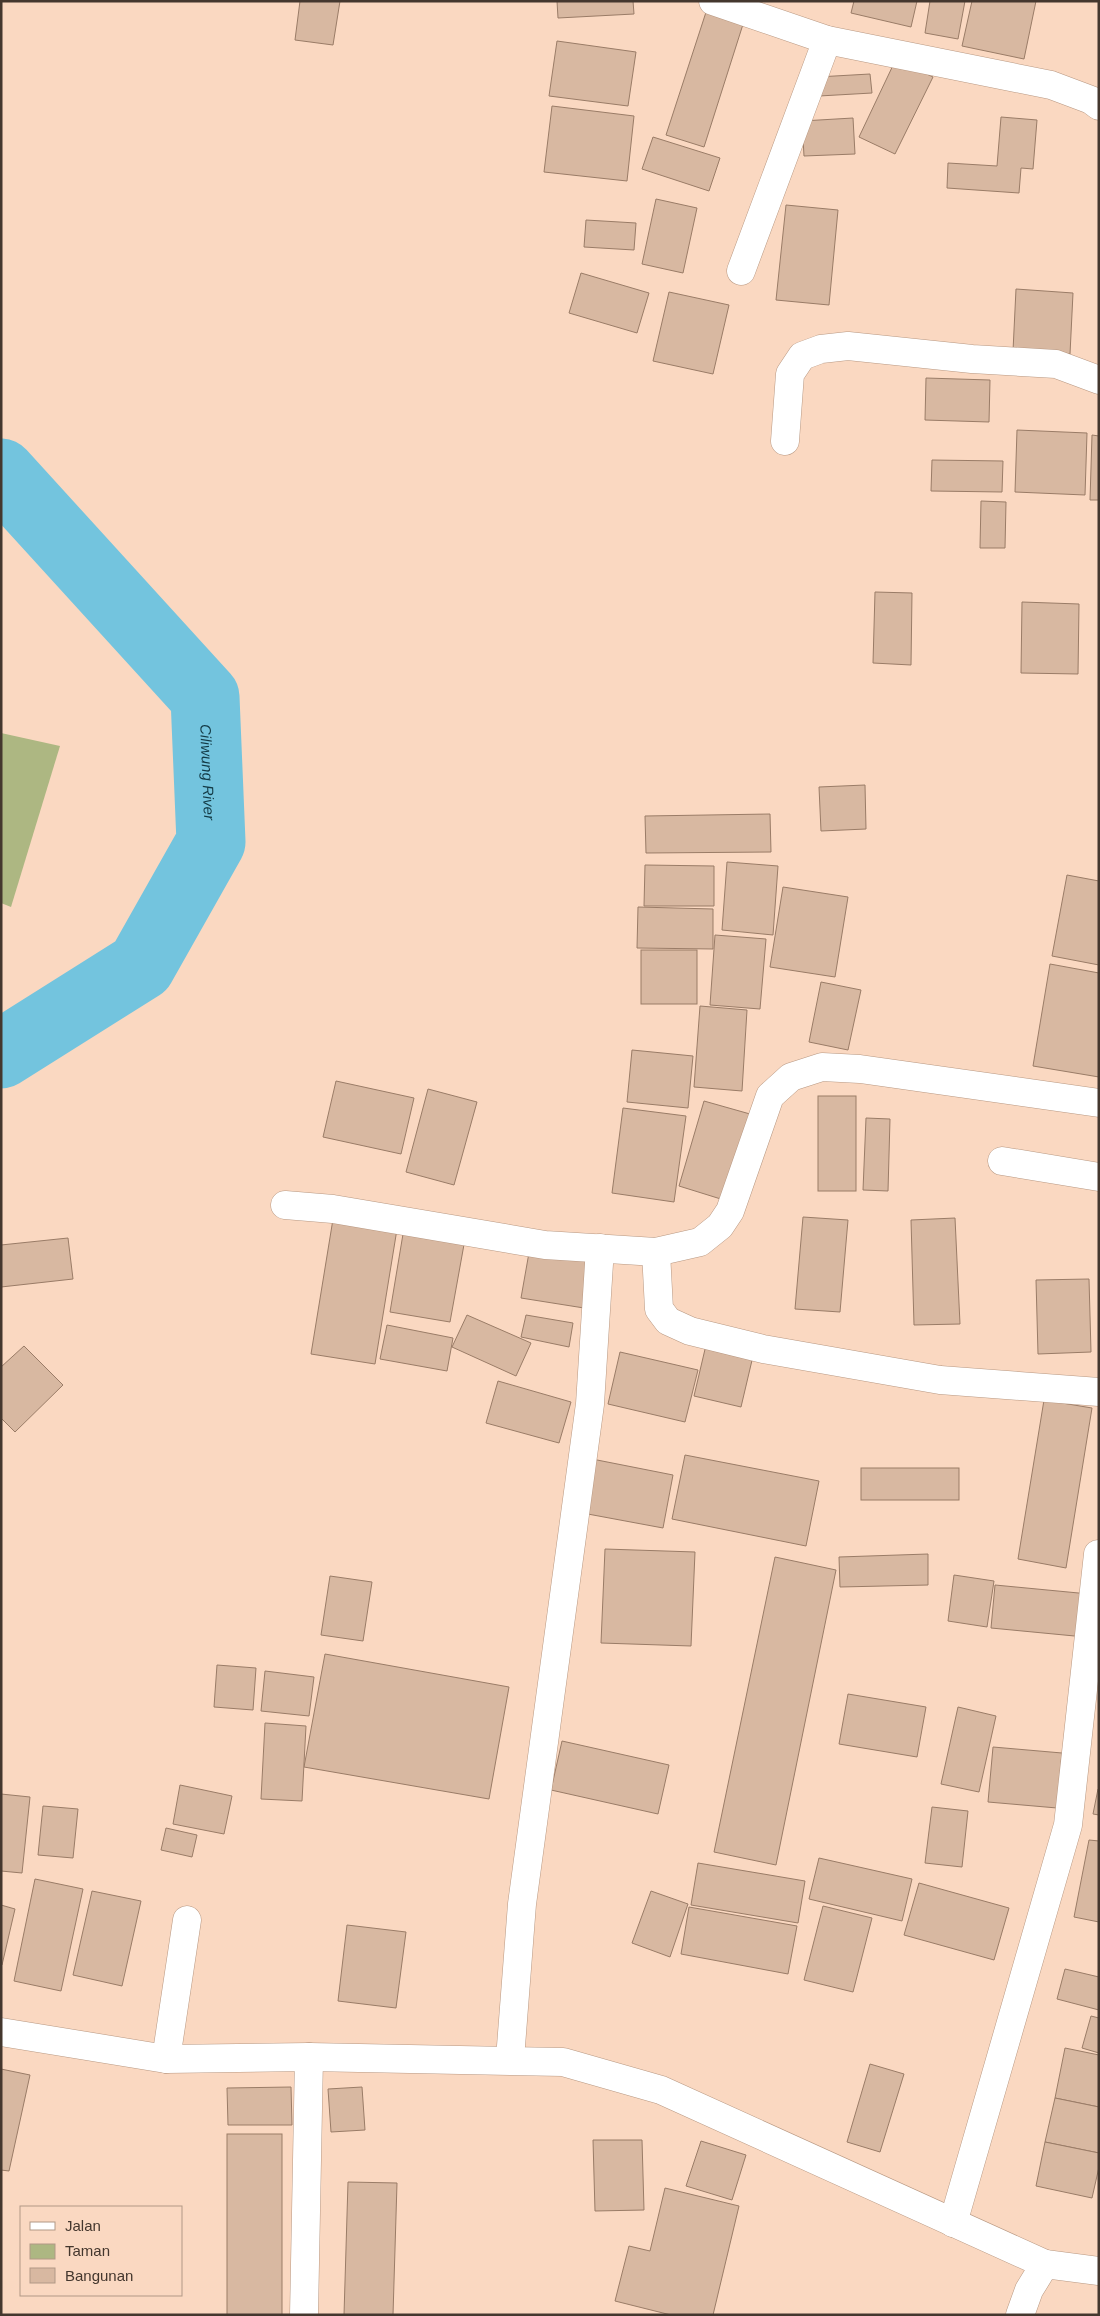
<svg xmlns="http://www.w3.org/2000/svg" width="1100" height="2316" font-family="Arial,sans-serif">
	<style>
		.green { fill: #adb782 }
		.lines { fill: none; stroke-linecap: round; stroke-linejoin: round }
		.river { stroke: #73c4de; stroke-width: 69 }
		.building { fill: #d8b8a1; stroke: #9a7c67 }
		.minor-casing { stroke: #b89882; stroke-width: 29 }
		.minor { stroke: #fff; stroke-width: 28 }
		.labels { text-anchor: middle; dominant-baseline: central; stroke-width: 5; stroke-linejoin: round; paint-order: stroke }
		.water-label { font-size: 15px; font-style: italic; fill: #133a45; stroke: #fad8c1 }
	</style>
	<rect width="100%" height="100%" fill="#fad8c1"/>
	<path class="green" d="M1 733 60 746 11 907 1 903Z"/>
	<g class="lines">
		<path class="river" id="s1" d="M1 473 205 697 211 842 141 966 1 1054"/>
	</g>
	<g class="building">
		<path d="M300 1H340L333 45 295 40Z"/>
		<path d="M557 1H633L634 14 558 18Z"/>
		<path d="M854 1H917L911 27 851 13Z"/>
		<path d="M930 1H965L958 39 925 33Z"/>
		<path d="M972 1H1036L1024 59 962 46Z"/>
		<path d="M708 6 745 18 704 147 666 135Z"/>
		<path d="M557 41 636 52 628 106 549 96Z"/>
		<path d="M896 59 933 77 895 154 859 137Z"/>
		<path d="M870 74 872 93 819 96 817 77Z"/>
		<path d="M552 106 634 116 627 181 544 172Z"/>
		<path d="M1001 117 1037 120 1033 169 1021 168 1019 193 947 188 948 163 997 166Z"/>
		<path d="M853 118 855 154 804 156 802 121Z"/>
		<path d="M653 137 720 158 709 191 642 169Z"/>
		<path d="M656 199 697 208 683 273 642 264Z"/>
		<path d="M786 205 838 210 829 305 776 300Z"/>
		<path d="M586 220 636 223 634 250 584 247Z"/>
		<path d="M581 273 649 293 637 333 569 313Z"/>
		<path d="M1016 289 1073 293 1070 354 1013 351Z"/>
		<path d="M669 292 729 305 713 374 653 361Z"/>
		<path d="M926 378 990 380 989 422 925 420Z"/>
		<path d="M1017 430 1087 433 1085 495 1015 492Z"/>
		<path d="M1092 435 1099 436V500H1090Z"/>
		<path d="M932 460 1003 461 1002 492 931 491Z"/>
		<path d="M981 501 1006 502 1005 548H980Z"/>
		<path d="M875 592 912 593 911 665 873 663Z"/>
		<path d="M1022 602 1079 604 1078 674 1021 673Z"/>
		<path d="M865 785 866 829 821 831 819 787Z"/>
		<path d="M770 814 771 852 646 853 645 816Z"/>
		<path d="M727 862 778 866 773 935 722 930Z"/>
		<path d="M645 865 714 866V906H644Z"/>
		<path d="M1067 875 1099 881V965L1052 956Z"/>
		<path d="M783 887 848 897 835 977 770 967Z"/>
		<path d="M638 907 713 909V949L637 948Z"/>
		<path d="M715 935 766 939 760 1009 710 1005Z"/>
		<rect x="641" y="950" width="56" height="54"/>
		<path d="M1050 964 1099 973V1077L1033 1066Z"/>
		<path d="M821 982 861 990 848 1050 809 1042Z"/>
		<path d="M700 1006 747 1010 742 1091 694 1087Z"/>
		<path d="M632 1050 693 1056 688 1108 627 1102Z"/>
		<path d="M336 1081 414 1098 401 1154 323 1137Z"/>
		<path d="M428 1089 477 1102 454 1185 406 1172Z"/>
		<rect x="818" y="1096" width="38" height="95"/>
		<path d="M704 1101 750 1114 724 1200 679 1186Z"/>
		<path d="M623 1108 686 1116 674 1202 612 1193Z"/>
		<path d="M866 1118 890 1119 888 1191 863 1190Z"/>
		<path d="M334 1213 398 1223 375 1364 311 1354Z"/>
		<path d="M803 1217 848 1220 840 1312 795 1309Z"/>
		<path d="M955 1218 960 1324 914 1325 911 1220Z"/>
		<path d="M404 1228 465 1239 450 1322 390 1312Z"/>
		<path d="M68 1238 73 1279 1 1287V1245Z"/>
		<path d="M530 1247 593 1258 584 1308 521 1298Z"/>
		<path d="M1089 1279 1091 1352 1038 1354 1036 1280Z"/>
		<path d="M467 1315 531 1343 516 1376 452 1347Z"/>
		<path d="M526 1315 573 1323 569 1347 521 1337Z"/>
		<path d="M387 1325 453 1338 447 1371 380 1359Z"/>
		<path d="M706 1345 753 1356 741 1407 694 1396Z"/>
		<path d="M24 1346 63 1385 15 1432 1 1418V1367Z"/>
		<path d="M620 1352 698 1370 685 1422 608 1404Z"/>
		<path d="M498 1381 571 1402 559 1443 486 1423Z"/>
		<path d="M1044 1400 1092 1408 1066 1568 1018 1559Z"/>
		<path d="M685 1455 819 1481 806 1546 672 1519Z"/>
		<path d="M587 1458 673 1475 663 1528 577 1512Z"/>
		<rect x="861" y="1468" width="98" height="32"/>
		<path d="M605 1549 695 1552 691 1646 601 1643Z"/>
		<path d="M928 1554V1585L840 1587 839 1557Z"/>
		<path d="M775 1557 836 1570 776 1865 714 1852Z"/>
		<path d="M954 1575 994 1581 987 1627 948 1621Z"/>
		<path d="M330 1576 372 1582 363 1641 321 1635Z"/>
		<path d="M995 1585 1089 1594 1085 1637 991 1628Z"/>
		<path d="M325 1654 509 1687 489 1799 304 1767Z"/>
		<path d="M217 1665 256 1668 253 1710 214 1707Z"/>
		<path d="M265 1671 314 1677 309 1716 261 1711Z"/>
		<path d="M848 1694 926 1707 917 1757 839 1744Z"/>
		<path d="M958 1707 996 1716 979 1792 941 1784Z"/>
		<path d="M265 1723 306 1726 302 1801 261 1799Z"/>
		<path d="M562 1741 669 1765 658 1814 551 1790Z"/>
		<path d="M993 1747 1062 1753 1057 1808 988 1802Z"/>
		<path d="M180 1785 232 1796 224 1834 173 1824Z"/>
		<path d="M1098 1789H1099V1815L1093 1814Z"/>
		<path d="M1 1794 30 1797 22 1873 1 1871Z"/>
		<path d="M43 1806 78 1809 73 1858 38 1855Z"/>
		<path d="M932 1807 968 1811 962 1867 925 1863Z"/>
		<path d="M166 1828 197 1835 192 1857 161 1850Z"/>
		<path d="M1089 1840 1099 1841V1922L1074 1917Z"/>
		<path d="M819 1858 912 1879 902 1921 809 1899Z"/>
		<path d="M698 1863 805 1881 798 1923 691 1905Z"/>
		<path d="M35 1879 83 1889 61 1991 14 1981Z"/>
		<path d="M919 1883 1009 1908 994 1960 904 1935Z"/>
		<path d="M92 1891 141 1901 122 1986 73 1975Z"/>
		<path d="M651 1891 688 1904 670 1957 632 1943Z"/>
		<path d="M1 1905 15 1909 2 1965H1Z"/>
		<path d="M823 1906 872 1918 853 1992 804 1980Z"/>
		<path d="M689 1907 797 1926 788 1974 681 1954Z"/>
		<path d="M347 1925 406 1932 396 2008 338 2001Z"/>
		<path d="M1065 1969 1099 1977V2010L1057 1999Z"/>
		<path d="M1091 2016 1099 2018V2053L1082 2048Z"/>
		<path d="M1065 2048 1099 2055V2107L1055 2098Z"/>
		<path d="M870 2064 904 2074 880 2152 847 2142Z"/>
		<path d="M1 2069 30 2075 9 2171 1 2170Z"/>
		<path d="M291 2087 292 2125H228L227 2088Z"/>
		<path d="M362 2087 365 2130 331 2132 328 2089Z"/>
		<path d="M1055 2098 1099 2107V2153L1045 2142Z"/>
		<rect x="227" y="2134" width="55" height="181"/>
		<path d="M593 2140H642L644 2210 595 2211Z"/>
		<path d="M701 2141 746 2155 732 2200 686 2186Z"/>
		<path d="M1045 2142 1099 2153V2167L1092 2198 1036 2186Z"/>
		<path d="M348 2182 397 2183 393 2315H344Z"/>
		<path d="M665 2188 739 2206 713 2315H671L615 2301 629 2246 650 2251Z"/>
	</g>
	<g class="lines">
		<g class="minor-casing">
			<g id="minor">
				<path d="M713 1 827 40 1051 85 1091 100 1099 106"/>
				<path d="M741 271 827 40"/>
				<path d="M785 441 790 374 802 356 821 349 848 346 972 359 1056 364 1099 380"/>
				<path d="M1002 1161 1099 1177"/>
				<path d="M285 1205 333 1209 545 1245 656 1252 700 1242 720 1226 730 1211 770 1096 791 1077 822 1067 860 1069 1099 1103"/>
				<path d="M656 1252 659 1309 668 1321 690 1331 763 1349 940 1380 1099 1392"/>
				<path d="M1 2032 166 2059 309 2057 563 2062 661 2090 1045 2264"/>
				<path d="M166 2059 187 1920"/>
				<path d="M510 2059 522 1904 590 1404 600 1248"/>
				<path d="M953 2223 1068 1825 1098 1554"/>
				<path d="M304 2315 309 2057"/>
				<path d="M1020 2315 1029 2290 1045 2264 1099 2271"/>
			</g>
		</g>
		<use href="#minor" class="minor"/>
	</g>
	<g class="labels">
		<g class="water-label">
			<text stroke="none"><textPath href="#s1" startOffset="378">Ciliwung River</textPath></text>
		</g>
	</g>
	<rect width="1100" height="2316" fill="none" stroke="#44372e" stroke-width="5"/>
	<rect x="20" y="2206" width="162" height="90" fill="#fad8c1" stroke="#b19886"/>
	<rect x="30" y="2222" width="25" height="8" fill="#ffffff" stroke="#b19886"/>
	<text x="65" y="2231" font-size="15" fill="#44372e">Jalan</text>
	<rect x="30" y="2244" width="25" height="15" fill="#adb782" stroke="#b19886"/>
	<text x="65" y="2256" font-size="15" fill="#44372e">Taman</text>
	<rect x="30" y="2268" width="25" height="15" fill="#d8b8a1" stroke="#b19886"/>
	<text x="65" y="2281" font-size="15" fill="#44372e">Bangunan</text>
</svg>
